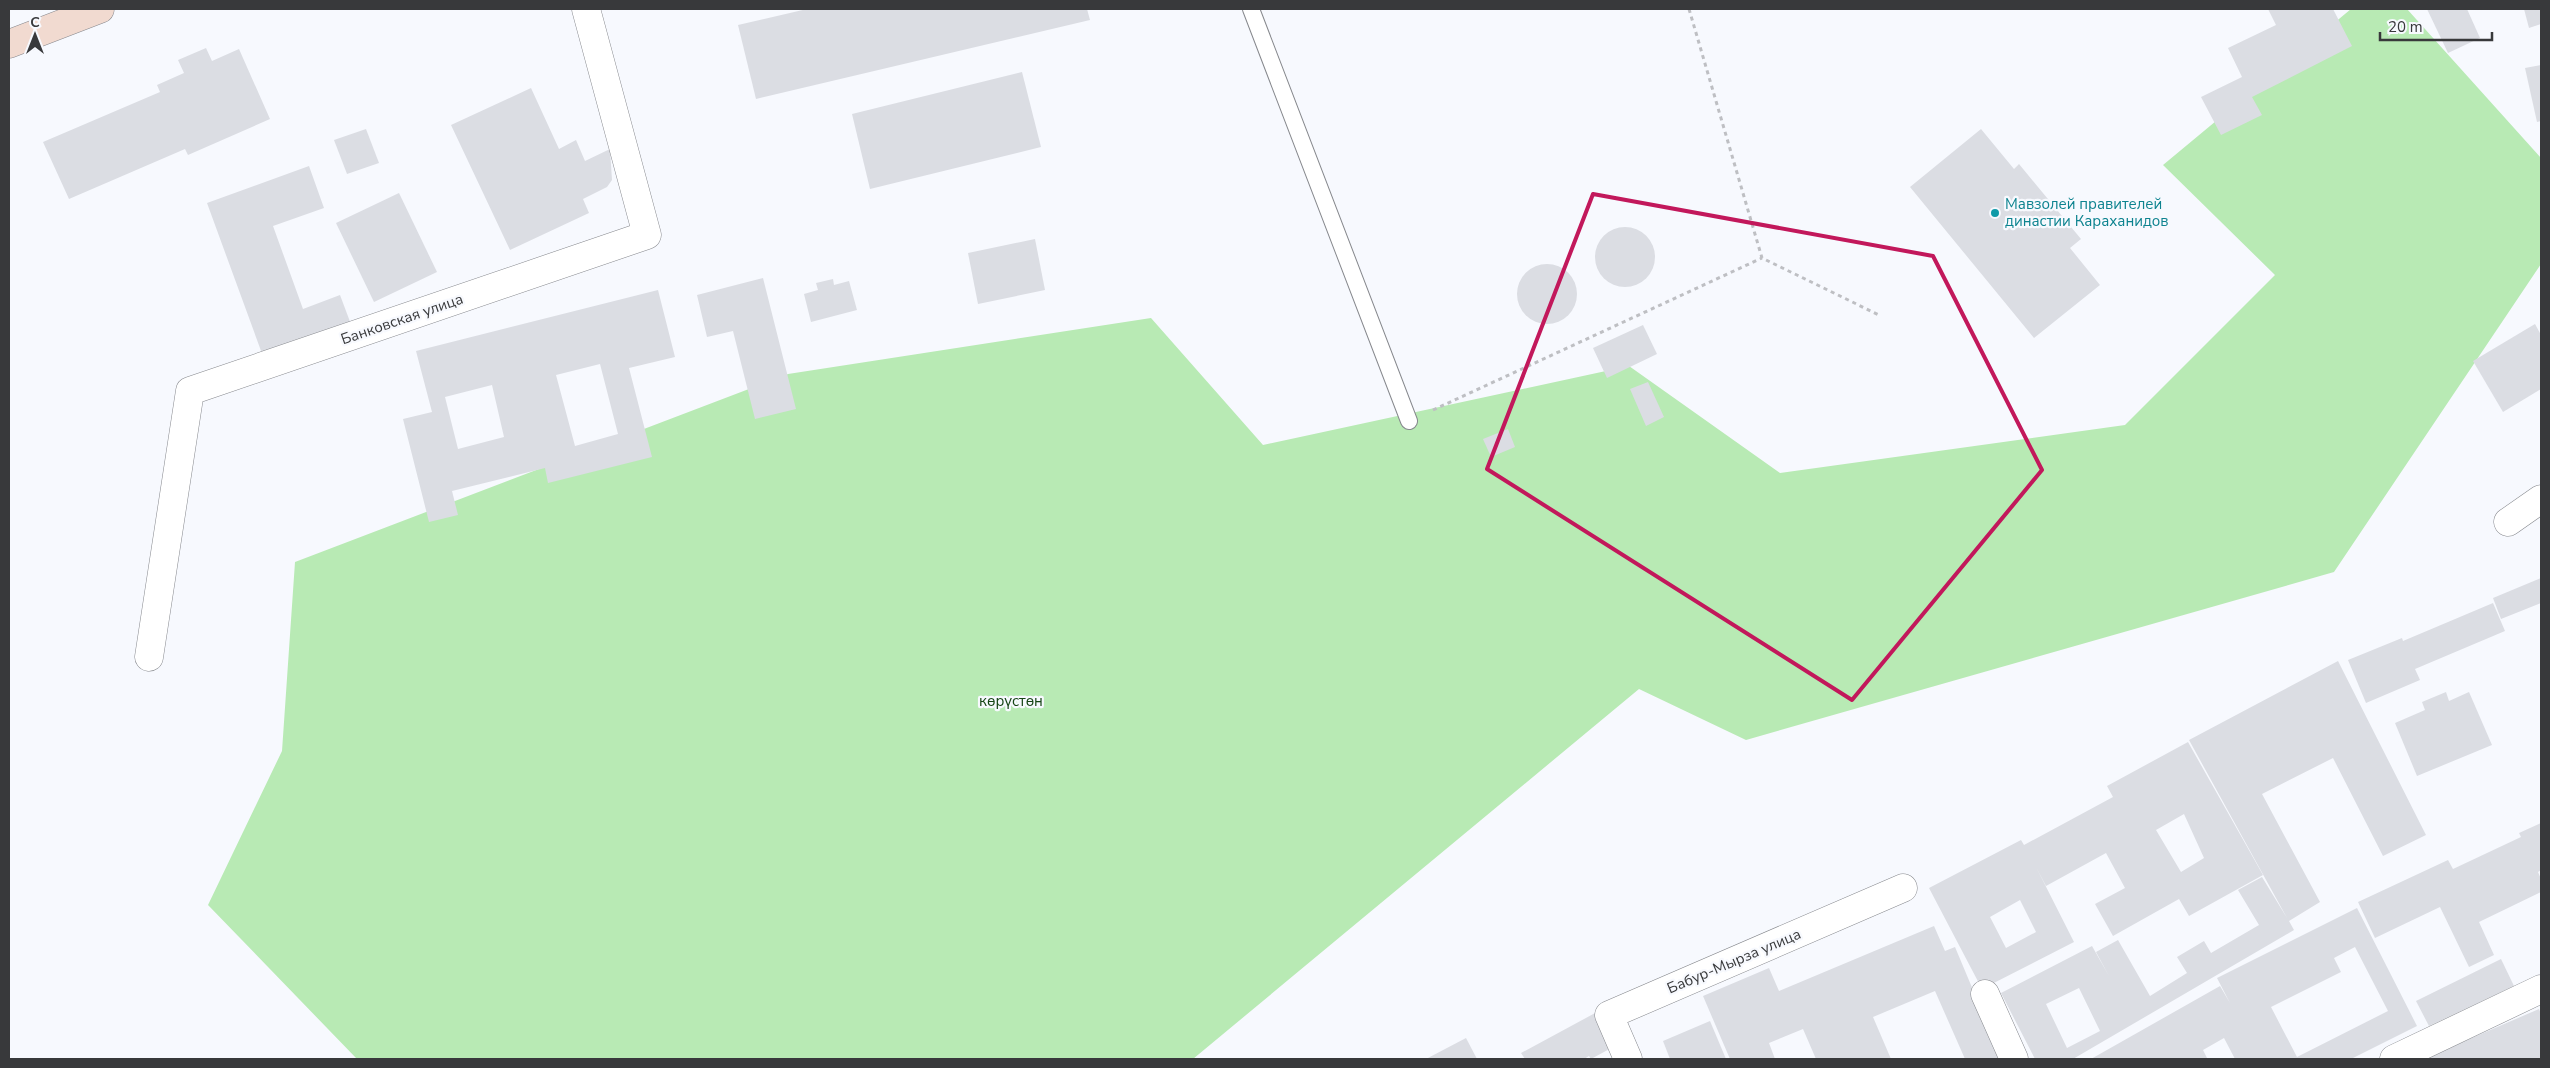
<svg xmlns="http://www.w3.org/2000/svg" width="2550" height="1068" font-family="'Nunito Sans',sans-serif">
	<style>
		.green { fill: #b8eab4 }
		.building { fill: #dbdde3; fill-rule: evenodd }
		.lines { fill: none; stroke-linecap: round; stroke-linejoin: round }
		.lane-casing { stroke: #86888d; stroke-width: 18 }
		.street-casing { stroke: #86888d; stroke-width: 29 }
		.secondary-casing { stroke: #86888d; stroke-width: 29 }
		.path { stroke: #bebfc3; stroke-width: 3; stroke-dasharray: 4 4; stroke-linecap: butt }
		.lane { stroke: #fff; stroke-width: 16 }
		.street { stroke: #fff; stroke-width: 28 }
		.secondary { stroke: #f1dad0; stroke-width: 28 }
		.marked { fill: none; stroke: #c2185b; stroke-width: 4; stroke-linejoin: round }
		.culture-dot { fill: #0f9aa8; stroke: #f7f9fe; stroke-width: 2 }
		.labels { text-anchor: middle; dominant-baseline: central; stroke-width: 4.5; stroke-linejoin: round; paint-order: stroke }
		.culture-label { font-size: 15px; fill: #0d838f; stroke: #f7f9fe; text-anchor: start }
		.street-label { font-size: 15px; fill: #38393b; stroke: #f7f9fe }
		.park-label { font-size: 15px; fill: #164515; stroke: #f7f9fe }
	</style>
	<rect width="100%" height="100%" fill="#f7f9fe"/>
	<path class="green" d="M2351 9H2407L2541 158V264L2334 572 1746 740 1639 689 1193 1059H357L208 905 282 751 295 562 788 374 1151 318 1263 445 1629 366 1780 473 2125 425 2275 275 2163 165Z"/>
	<g class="building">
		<path d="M807 9H1087L1090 20 756 99 738 25Z"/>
		<path d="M2268 9H2333L2352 46 2252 97 2262 115 2221 135 2201 97 2242 77 2228 48 2276 25Z"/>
		<path d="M2427 9H2467L2480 38 2448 53Z"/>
		<path d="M2524 9H2541V24L2529 28Z"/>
		<path d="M206 48 212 61 239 49 270 119 188 155 185 149 69 199 43 142 160 92 157 85 184 73 178 60Z"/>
		<path d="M2541 65V121L2537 122 2525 68Z"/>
		<path d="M1022 72 1041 147 870 189 852 114Z"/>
		<path d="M531 88 559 149 576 140 585 161 610 149 612 180 607 187 583 199 589 213 510 250 451 125Z"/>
		<path d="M366 129 379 163 347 174 334 140Z"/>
		<path d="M1981 129 2014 169 2019 164 2081 239 2070 248 2100 285 2034 338 1910 187Z"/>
		<path d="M309 166 324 208 273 226 303 309 340 295 352 327 264 359 207 203Z"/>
		<path d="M399 193 437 272 374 302 336 223Z"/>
		<circle cx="1625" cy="257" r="30"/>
		<path d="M1035 239 1045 290 978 304 968 253Z"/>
		<circle cx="1547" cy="294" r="30"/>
		<path d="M763 278 796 409 755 419 733 331 707 337 697 295Z"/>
		<path d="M833 279 834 285 849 281 857 310 811 322 804 294 818 290 816 283Z"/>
		<path d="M658 290 675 357 629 368 652 457 548 483 545 468 452 491 458 515 429 522 403 419 432 412 416 351ZM600 364 618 434 575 446 556 375ZM492 385 504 437 458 449 445 397Z"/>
		<path d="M2535 324 2541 335V389L2503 412 2473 361Z"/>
		<path d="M1643 325 1657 354 1607 378 1593 348Z"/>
		<path d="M1648 382 1664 417 1646 426 1630 389Z"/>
		<path d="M1508 429 1515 447 1491 457 1483 439Z"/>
		<path d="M2541 578V603L2501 619 2493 598Z"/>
		<path d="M2493 603 2505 631 2415 669 2420 680 2366 703 2348 660 2402 638 2403 641Z"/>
		<path d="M2338 661 2426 835 2383 856 2333 758 2262 794 2320 902 2289 921 2294 930 2073 1059H2035L2001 993 2092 946 2109 976 2096 952 2118 940 2150 996 2187 973 2177 957 2204 941 2211 953 2259 925 2238 890 2262 877 2287 918 2189 740ZM2079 988 2100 1031 2067 1048 2046 1004Z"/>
		<path d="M2446 692 2449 701 2469 692 2492 745 2417 776 2395 723 2425 710 2422 702Z"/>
		<path d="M2188 742 2263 875 2189 916 2179 899 2113 936 2095 904 2125 888 2106 853 2046 886 2036 867 2074 942 1982 989 1929 888 2021 840 2024 845 2113 797 2107 786ZM2184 814 2204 858 2181 872 2156 830ZM2020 900 2036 932 2006 948 1990 917Z"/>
		<path d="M2541 823V870L2538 872 2541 879V892L2479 922 2494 955 2469 967 2440 907 2375 938 2358 902 2448 860 2453 869 2521 837 2519 833Z"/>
		<path d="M2357 908 2417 1026 2351 1059H2235L2224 1038 2203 1050 2207 1058 2206 1059H2091L2220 986 2230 1003 2217 978ZM2355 947 2388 1011 2297 1057 2271 1007 2341 972 2334 958Z"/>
		<path d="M1934 926 1945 951 1955 947 2002 1059H1965L1935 991 1873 1017 1891 1059H1816L1803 1029 1769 1043 1775 1059H1730L1703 996 1769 968 1779 991Z"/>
		<path d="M2501 959 2514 986 2429 1026 2416 1001Z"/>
		<path d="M2539 1009 2541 1014V1059H2423Z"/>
		<path d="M1597 1012 1615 1046 1591 1059 1589 1056 1584 1059H1525L1521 1053Z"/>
		<path d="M1710 1021 1726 1059H1670L1663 1041Z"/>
		<path d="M1466 1038 1477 1059H1426Z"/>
	</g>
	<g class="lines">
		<g class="lane-casing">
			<path id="lane" d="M1251 9 1409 421"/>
		</g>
		<g class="street-casing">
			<g id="street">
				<path d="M2508 522 2541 499"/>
				<path d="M149 657 190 391 647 235 586 9"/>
				<path d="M1985 994 2014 1059"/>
				<path d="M1628 1059 1609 1015 1903 888"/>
				<path d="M2394 1059 2541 989"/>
			</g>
		</g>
		<g class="secondary-casing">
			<path id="secondary" d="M9 44 100 9"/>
		</g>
		<g class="path">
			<path d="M1689 9 1762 258 1879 315"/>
			<path d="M1433 410 1762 258"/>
		</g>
		<use href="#lane" class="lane"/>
		<use href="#street" class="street"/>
		<use href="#secondary" class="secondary"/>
	</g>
	<path class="marked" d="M1593 194 1933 256 2042 470 1852 700 1487 469Z"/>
	<circle class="culture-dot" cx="1995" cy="213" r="5"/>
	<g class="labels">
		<g class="culture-label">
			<text x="2005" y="204">Мавзолей правителей<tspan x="2005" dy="17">династии Караханидов</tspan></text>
		</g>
		<g class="street-label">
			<text transform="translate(402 319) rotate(-19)">Банковская улица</text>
			<text transform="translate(1734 961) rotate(-23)">Бабур-Мырза улица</text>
		</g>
		<g class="park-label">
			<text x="1011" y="701">көрүстөн</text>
		</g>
	</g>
	<rect width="2550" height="1068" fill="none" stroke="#38393b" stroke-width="20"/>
	<g transform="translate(35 35)" stroke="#f7f9fe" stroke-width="4" paint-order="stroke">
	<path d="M0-4L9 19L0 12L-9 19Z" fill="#38393b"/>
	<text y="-8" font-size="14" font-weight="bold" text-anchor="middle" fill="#38393b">С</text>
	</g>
	<path d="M2380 32v8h112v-8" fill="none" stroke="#38393b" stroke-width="2.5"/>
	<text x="2388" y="32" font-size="15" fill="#38393b" stroke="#f7f9fe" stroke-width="4" paint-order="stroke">20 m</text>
</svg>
